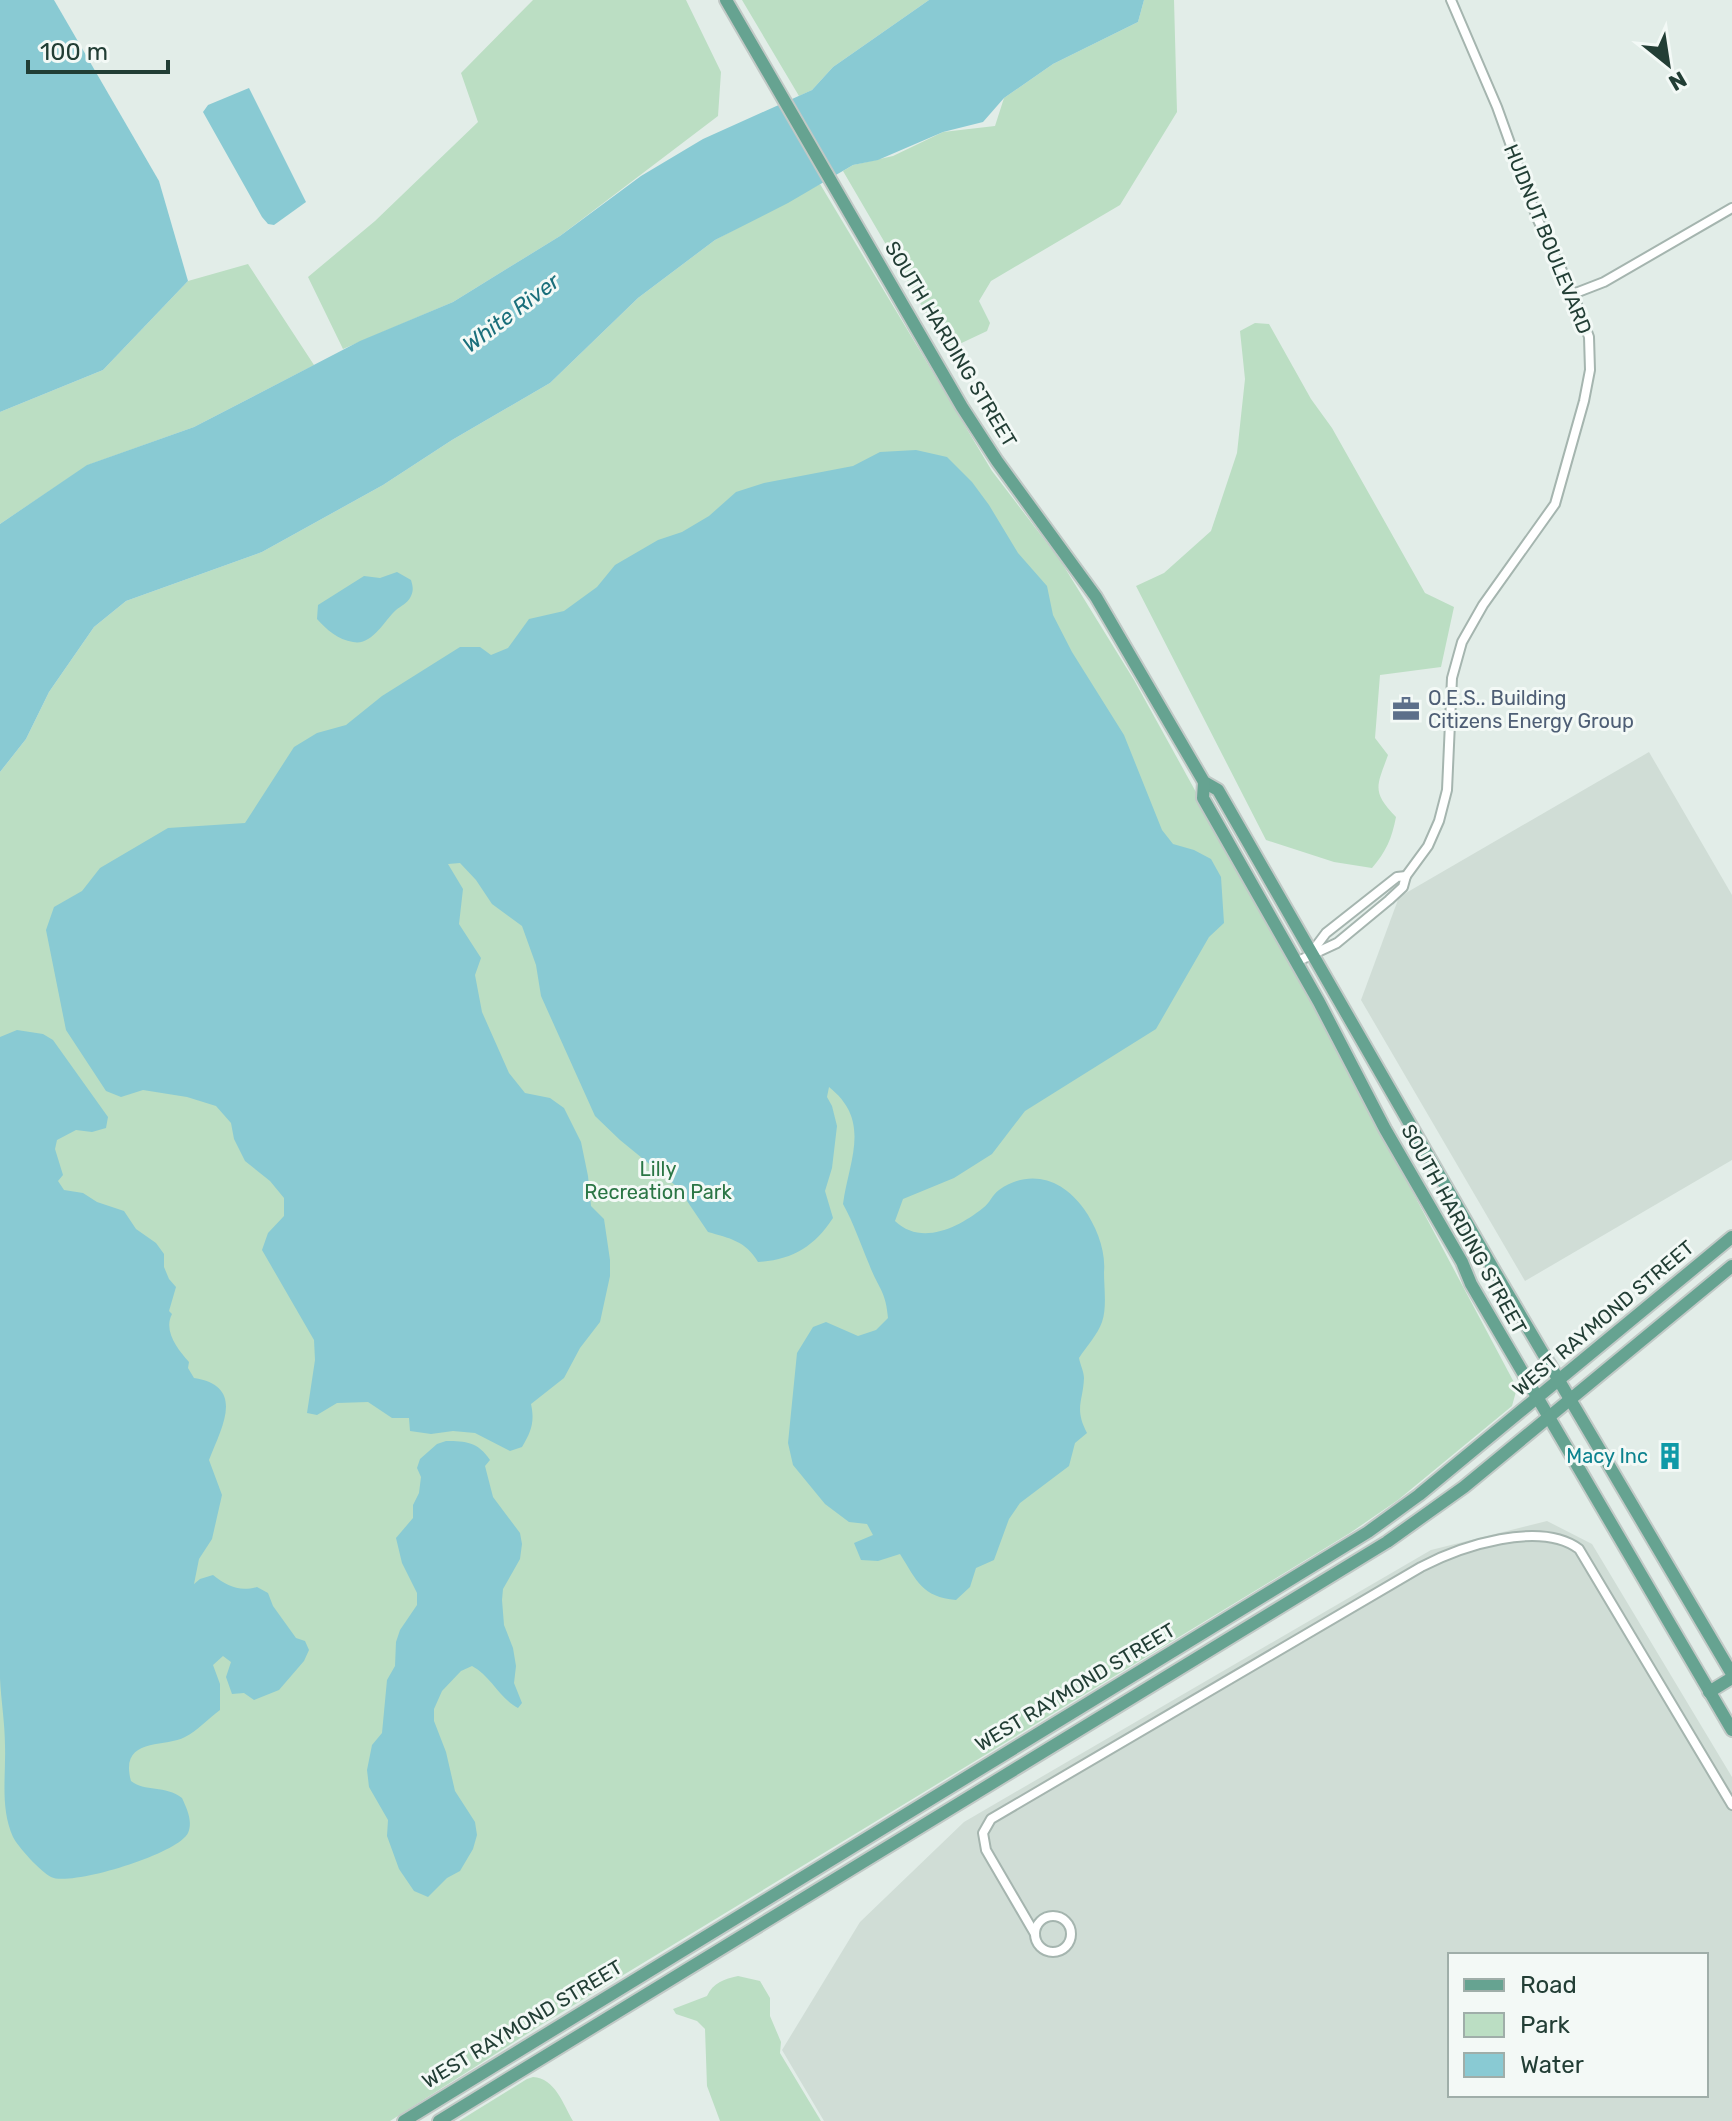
<svg xmlns="http://www.w3.org/2000/svg" width="1732" height="2121" font-family="Rubik,sans-serif">
	<style>
		.built { fill: #d0ddd6; fill-rule: evenodd }
		.green { fill: #bbdec3 }
		.water { fill: #89cad3 }
		.lines { fill: none; stroke-linecap: round; stroke-linejoin: round }
		.street-casing { stroke: #a5b5af; stroke-width: 12 }
		.primary-casing { stroke: #c1c9c6; stroke-width: 16 }
		.street { stroke: #fff; stroke-width: 8 }
		.primary { stroke: #66a391; stroke-width: 12 }
		.labels { text-anchor: middle; dominant-baseline: central; stroke-width: 6; stroke-linejoin: round; paint-order: stroke }
		.street-label { font-size: 20px; fill: #223e35; stroke: #f3f9f6 }
		.service-label { font-size: 20px; fill: #4e5e75; stroke: #f3f9f6; text-anchor: start }
		.park-label { font-size: 20px; fill: #2b7645; stroke: #f3f9f6 }
		.culture-label { font-size: 20px; fill: #0d838f; stroke: #f3f9f6; text-anchor: end }
		.water-label { font-size: 22px; font-style: italic; fill: #1a6f7b; stroke: #f3f9f6 }
	</style>
	<rect width="100%" height="100%" fill="#e2ede8"/>
	<g class="built">
		<path d="M1649 752 1732 895V1160L1525 1281 1361 1000 1399 897Z"/>
		<path d="M1547 1521 1592 1544 1732 1777V2121H824L782 2050 860 1922 964 1822 1431 1550ZM1450 1955H1706V2095H1450Z"/>
	</g>
	<g class="green">
		<path d="M533 0H686L721 72 718 116 560 236 453 302 343 349 308 277 375 221 478 122 461 73Z"/>
		<path d="M742 0H929L833 67 812 90 799 96Z"/>
		<path d="M1144 0H1174L1177 112 1120 205 991 281 979 301 990 323 987 331 951 348 944 344 843 171 853 165 893 156 943 132 995 126 1004 98 1053 64 1138 22Z"/>
		<path d="M820 184 992 471 1060 560 1134 680 1296 973 1517 1388 1512 1406 1398 1500 1350 1533 541 2025 390 2121H0V772L26 739 49 692 94 627 126 601 262 552 383 485 452 440 550 383 638 298 715 240Z"/>
		<path d="M248 264 314 365 194 427 88 465 0 524V412L103 370 188 281Z"/>
		<path d="M1255 323 1269 324 1311 399 1332 428 1425 593 1454 607 1441 667 1380 675 1375 738 1388 755C1377 786 1371 791 1396 817 1392 838 1386 852 1372 868L1334 862 1266 840 1136 586 1164 573 1211 531 1237 453 1245 379 1240 331Z"/>
		<path d="M738 1976 760 1981 770 1998V2016L781 2042 780 2053 821 2121H720L707 2086 705 2029 697 2021 676 2014 673 2009 707 1996C713 1983 724 1979 738 1976Z"/>
		<path d="M533 2077C555 2078 563 2104 573 2121H459L527 2079Z"/>
	</g>
	<g class="water">
		<path d="M0 0H54L159 181 188 281 103 370 0 412Z"/>
		<path d="M929 0H1144L1138 22 1053 64 1004 98 983 122 943 132 878 160 853 165 788 203 715 240 638 298 550 383 452 440 383 485 262 552 126 601 94 627 49 692 26 739 0 772V524L87 465 194 427 360 341 453 302 560 236 641 176 703 139 812 90 833 67Z"/>
		<path d="M249 88 306 202 274 225 268 224 262 217 203 112 208 105Z"/>
		<path d="M916 450 947 457 972 482 989 505 1018 553 1047 586 1053 615 1072 652 1124 735 1162 830 1173 844 1194 850 1211 859 1221 877 1224 923 1209 937 1156 1029 1025 1111 992 1154 954 1178 903 1199 895 1221C921 1246 958 1228 983 1208 990 1203 992 1195 999 1190 1030 1168 1063 1179 1084 1209 1096 1226 1106 1250 1104 1272 1104 1287 1107 1308 1102 1322 1098 1334 1086 1347 1079 1358 1080 1364 1084 1372 1084 1378 1083 1402 1074 1408 1087 1433L1075 1443 1069 1466 1020 1503 1009 1519 994 1560 976 1568 970 1587 956 1600C922 1597 917 1581 900 1554L878 1561 861 1560 854 1543 873 1535 867 1524 849 1522 825 1504 793 1465 788 1443 797 1353 813 1327 826 1322 858 1336 876 1330 888 1318C886 1291 878 1288 869 1264 860 1243 854 1224 843 1204 849 1160 872 1121 829 1087L827 1097 832 1106 837 1126 832 1168 825 1191 833 1218C814 1247 792 1260 758 1262 746 1241 729 1238 708 1232L687 1201 686 1194 620 1140 595 1116 541 996 536 965 522 926 492 904 476 880 460 863 448 864 463 889 459 924 481 958 475 975 482 1012 509 1073 525 1093 550 1098 564 1108 581 1142 588 1176 591 1206 604 1219 610 1260V1276L600 1322 580 1348 564 1378 531 1404C535 1422 531 1432 522 1447L510 1451 475 1433 453 1431 431 1434 410 1431 409 1418H392L368 1402 337 1403 317 1415 307 1413 315 1360 314 1340 262 1250 268 1233 284 1216V1198L270 1181 245 1161 234 1139 231 1123 216 1106 187 1097 143 1090 121 1097 106 1091 66 1030 46 930 54 907 82 891 100 868 168 828 245 823 294 747 317 733 346 725 382 696 460 647H480L491 655 508 648 529 619 564 611 597 587 615 565 658 540 682 532 709 516 736 492 764 483 853 466 880 452Z"/>
		<path d="M397 572 411 580C413 587 414 591 410 598 407 603 401 606 396 610 384 621 372 646 353 642 338 640 326 629 317 619L318 605 364 576 380 578Z"/>
		<path d="M17 1030 43 1034 53 1040 108 1117 106 1128 92 1132 76 1130 57 1140 55 1149 63 1175 58 1181 64 1190 83 1193 97 1202 124 1211 136 1229 156 1243 164 1254V1267L169 1279 176 1287 169 1311 172 1314C163 1331 178 1350 189 1362L188 1368 194 1378C246 1386 222 1427 209 1460L222 1495 212 1539 199 1559 194 1584 200 1579 213 1575C227 1586 239 1592 257 1587L268 1593 273 1606 296 1638 305 1641 309 1650 304 1661 279 1690 254 1700 244 1693 232 1694 226 1677 231 1662 223 1656 213 1665 220 1684V1710C209 1718 197 1731 185 1737 164 1748 119 1737 131 1781 144 1792 166 1785 182 1798 187 1809 193 1821 188 1833 178 1854 70 1887 51 1877 41 1872 18 1847 13 1837 0 1808 6 1776 5 1746 5 1723 1 1701 0 1678V1037Z"/>
		<path d="M446 1441C466 1441 478 1442 490 1460L485 1466 493 1497 520 1533 522 1544 520 1559 503 1589 502 1600 504 1625 513 1648 516 1666 514 1683 522 1703 518 1708C499 1698 491 1676 472 1666L461 1671 442 1691 434 1709V1721L446 1752 455 1791 475 1822 477 1835 473 1849 460 1871 447 1878 428 1897 414 1891 399 1869 387 1836 388 1820 369 1787 367 1770 372 1745 382 1733 387 1680 395 1666 396 1642 400 1630 417 1605V1593L402 1563 396 1538 413 1518V1505L419 1493 421 1477 417 1468 420 1459 437 1444Z"/>
	</g>
	<g class="lines">
		<g class="street-casing">
			<g id="street">
				<path d="M1573 294 1604 282 1732 208"/>
				<path d="M1311 953 1326 933 1397 877 1406 876"/>
				<path d="M1296 962 1337 943 1389 900 1403 887 1406 876 1428 846 1439 821 1447 790 1452 678 1462 642 1483 605 1555 504 1584 401 1590 370 1589 337 1573 294 1537 218 1497 107 1451 0"/>
				<circle cx="1053" cy="1934" r="18"/>
				<path d="M1035 1934 986 1850 983 1833 991 1819 1421 1567C1461 1546 1540 1520 1579 1549L1732 1805"/>
			</g>
		</g>
		<g class="primary-casing">
			<g id="primary">
				<path d="M726 0 962 407 997 461 1096 597 1204 782 1218 790 1495 1272 1732 1674"/>
				<path d="M1204 782 1203 798 1319 1002 1385 1129 1462 1262 1471 1284 1732 1730"/>
				<path d="M1709 1692 1732 1678"/>
				<path d="M404 2121 1368 1532 1419 1495 1732 1237"/>
				<path d="M439 2121 1387 1542 1464 1487 1732 1266"/>
			</g>
		</g>
		<use href="#street" class="street"/>
		<use href="#primary" class="primary"/>
	</g>
	<defs>
		<g id="office-bare" transform="scale(2.16)"><path d="M-6-3h4V-5.5h4V-3h4V5H-6ZM-1-4.5V-3h2v-1.5ZM-6 0V1H6V0Z" fill="#5c6f8a" stroke="#f3f9f6" stroke-width="2.5" paint-order="stroke"/></g>
		<g id="building-bare" transform="scale(2.16)"><path d="M-4-6H4V6H1V3H-1V6H-4ZM-2.5-4.3h1.7v1.8h-1.7ZM.8-4.3h1.7v1.8H.8ZM-2.5-1h1.7V.8h-1.7ZM.8-1h1.7V.8H.8Z" fill="#0f9aa8" stroke="#f3f9f6" stroke-width="2.5" paint-order="stroke"/></g>
	</defs>
	<g fill-rule="evenodd">
		<use href="#office-bare" x="1406" y="709"/>
		<use href="#building-bare" x="1670" y="1456"/>
	</g>
	<g class="labels">
		<g class="street-label">
			<text transform="translate(1548 239) rotate(68)">HUDNUT BOULEVARD</text>
			<text transform="translate(951 344) rotate(59)">SOUTH HARDING STREET</text>
			<text transform="translate(1464 1229) rotate(61)">SOUTH HARDING STREET</text>
			<text transform="translate(1603 1318) rotate(-40)">WEST RAYMOND STREET</text>
			<text transform="translate(1075 1687) rotate(-31)">WEST RAYMOND STREET</text>
			<text transform="translate(522 2024) rotate(-31)">WEST RAYMOND STREET</text>
		</g>
		<g class="service-label">
			<text x="1428" y="698">O.E.S.. Building<tspan x="1428" dy="23">Citizens Energy Group</tspan></text>
		</g>
		<g class="park-label">
			<text x="658" y="1169">Lilly<tspan x="658" dy="23">Recreation Park</tspan></text>
		</g>
		<g class="culture-label">
			<text x="1648" y="1456">Macy Inc</text>
		</g>
		<g class="water-label">
			<text transform="translate(511 313) rotate(-37)">White River</text>
		</g>
	</g>
	<rect x="1448" y="1953" width="260" height="144" fill="#f3f9f6" stroke="#9faea9" stroke-width="2"/>
	<rect x="1464" y="1979" width="40" height="12" fill="#66a391" stroke="#9faea9" stroke-width="2"/>
	<text x="1520" y="1993" font-size="24" fill="#223e35">Road</text>
	<rect x="1464" y="2013" width="40" height="24" fill="#bbdec3" stroke="#9faea9" stroke-width="2"/>
	<text x="1520" y="2033" font-size="24" fill="#223e35">Park</text>
	<rect x="1464" y="2053" width="40" height="24" fill="#89cad3" stroke="#9faea9" stroke-width="2"/>
	<text x="1520" y="2073" font-size="24" fill="#223e35">Water</text>
	<g transform="translate(1668 64) rotate(150)" stroke="#f3f9f6" stroke-width="6" paint-order="stroke">
	<path d="M0-6L14 30L0 20L-14 30Z" fill="#223e35"/>
	<text y="-12" font-size="22" font-weight="bold" text-anchor="middle" fill="#223e35">N</text>
	</g>
	<path d="M28 60v12h140v-12" fill="none" stroke="#223e35" stroke-width="4"/>
	<text x="40" y="60" font-size="24" fill="#223e35" stroke="#f3f9f6" stroke-width="6" paint-order="stroke">100 m</text>
</svg>
